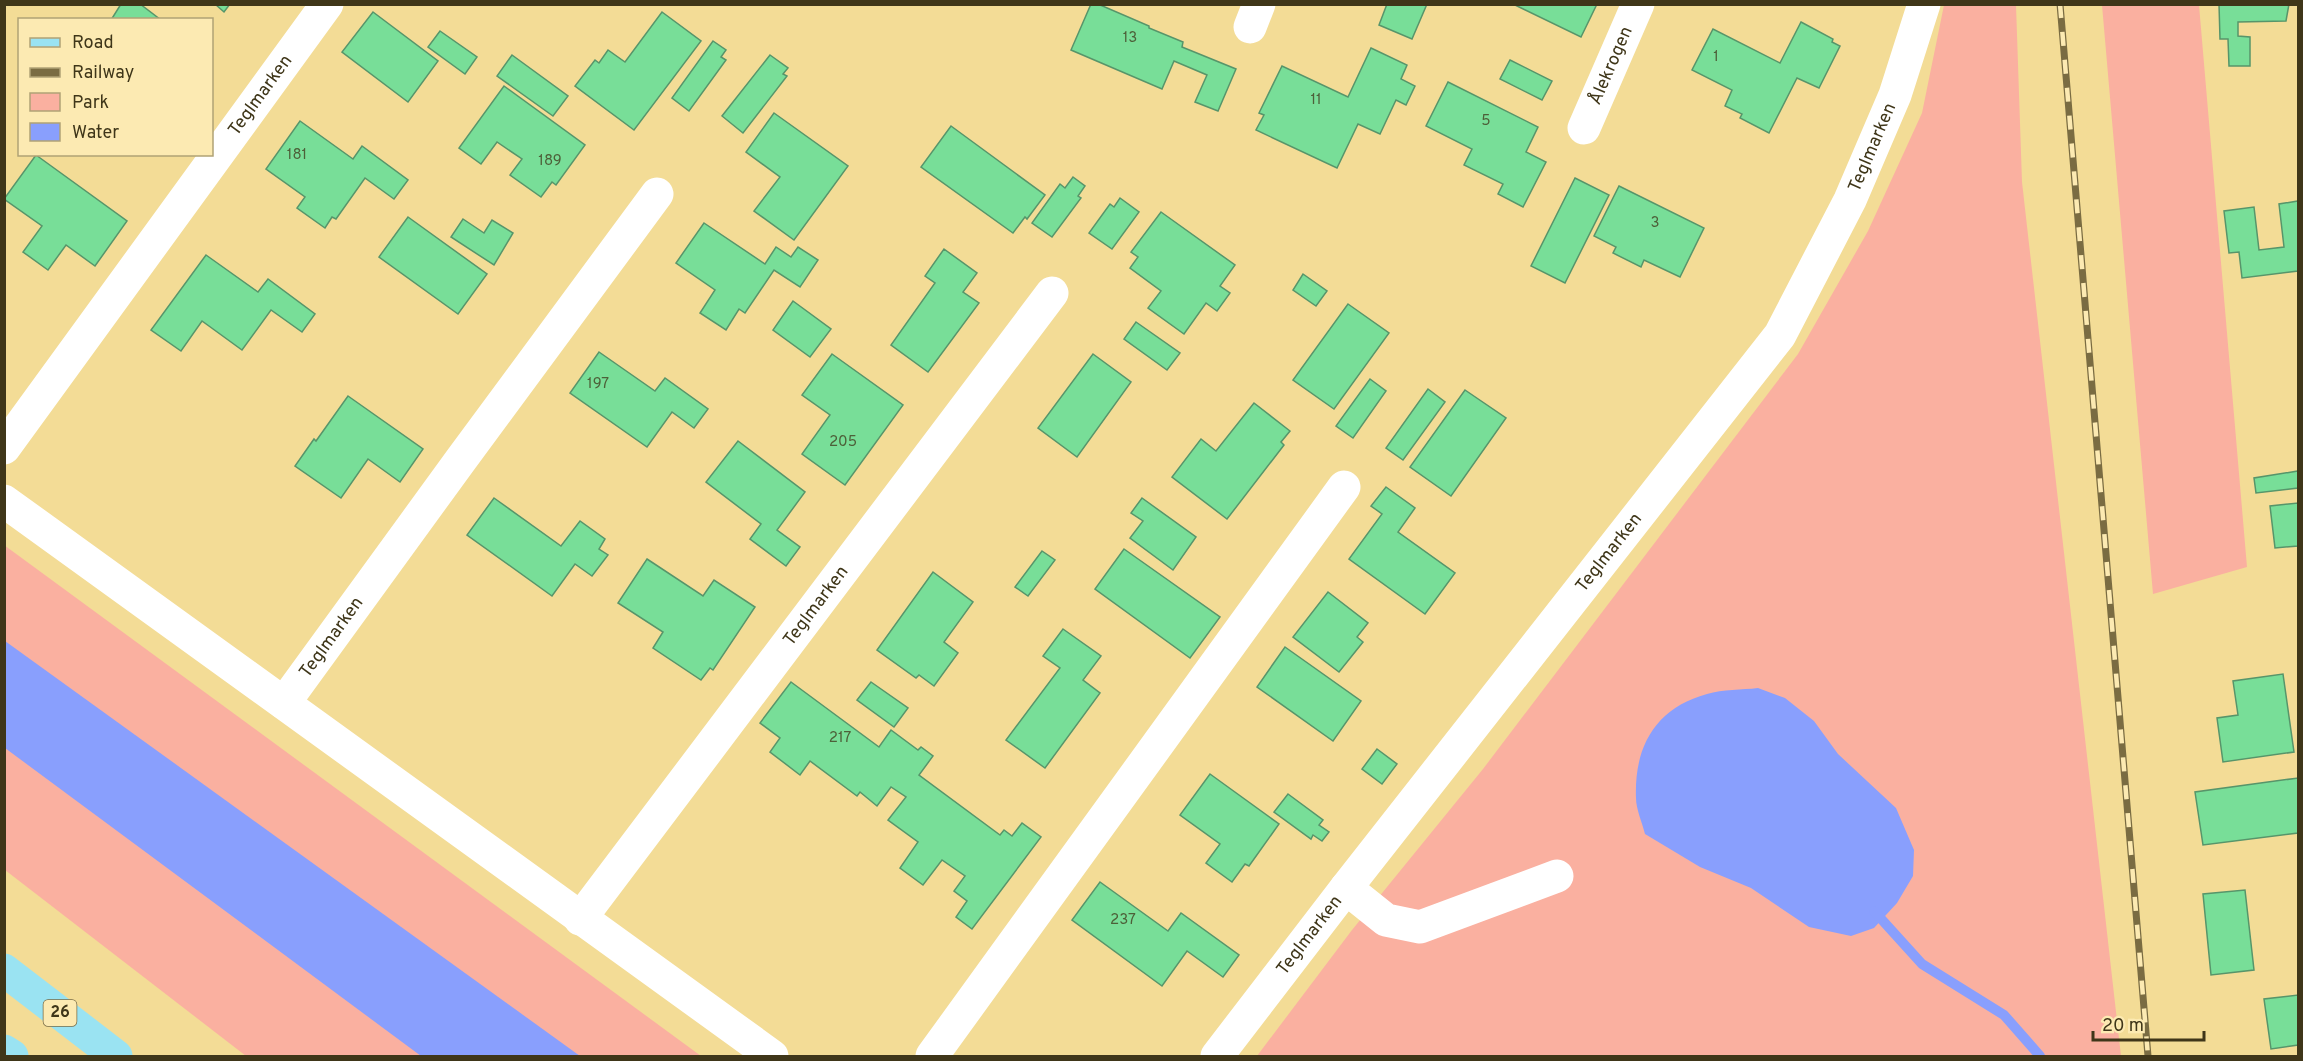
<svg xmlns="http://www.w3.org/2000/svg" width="2303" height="1061" font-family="Overpass,sans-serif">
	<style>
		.green { fill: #fab0a0 }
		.water { fill: #899ffd }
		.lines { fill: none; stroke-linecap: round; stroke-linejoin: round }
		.stream { stroke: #899ffd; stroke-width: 10 }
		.building { fill: #78de98; stroke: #57956a; stroke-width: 1.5 }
		.minor { stroke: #fff; stroke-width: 33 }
		.major { stroke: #9ae3f2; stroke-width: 33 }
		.rail-casing { stroke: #7a6c42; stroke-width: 7 }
		.rail { stroke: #fceab2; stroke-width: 4.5; stroke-dasharray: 14; stroke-linecap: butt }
		.labels { text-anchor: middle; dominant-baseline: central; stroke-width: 6; stroke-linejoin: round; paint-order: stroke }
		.number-label { font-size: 15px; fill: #4d6039 }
		.shield { fill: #fceab2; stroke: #786c47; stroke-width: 1.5 }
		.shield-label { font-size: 16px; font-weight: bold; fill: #3f3619 }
		.street-label { font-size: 18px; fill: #3f3619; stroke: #fceab2 }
	</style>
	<rect width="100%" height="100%" fill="#f3dc96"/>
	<g class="green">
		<path d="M1944 5H2016L2022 182 2121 1056H1257L1352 930 1483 769 1798 354 1868 231 1922 113Z"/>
		<path d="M2102 5H2199L2247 567 2153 594Z"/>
		<path d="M4 545 701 1056H246L5 870Z"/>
	</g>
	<g class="water">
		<path d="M5 641 580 1056H421L5 748Z"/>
		<path d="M1758 688 1785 698 1814 721 1838 754 1896 808 1914 850 1913 876 1897 903 1874 928 1851 936 1809 927 1751 888 1700 867 1645 834C1642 822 1636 809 1636 798 1634 746 1656 708 1707 694 1723 689 1742 690 1758 688Z"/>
	</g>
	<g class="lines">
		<path class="stream" d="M1874 911 1922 964 2004 1015 2040 1056"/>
	</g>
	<g class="building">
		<path d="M121 4H140L161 20H111Z"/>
		<path d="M215 4H230L224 12Z"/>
		<path d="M1091 4H1098L1149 26V28L1183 42 1182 47 1236 69 1218 111 1195 102 1207 75 1174 61 1162 89 1071 50Z"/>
		<path d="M1387 4H1427L1412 39 1379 25Z"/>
		<path d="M1513 4H1597L1581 37Z"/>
		<path d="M2219 4H2289L2286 21 2238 22V36L2250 37V66H2229L2228 39H2220Z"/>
		<path d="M373 12 438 61 408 102 342 52Z"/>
		<path d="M662 12 701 41 634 130 575 86 595 60 599 63 608 50 625 62Z"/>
		<path d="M1801 22 1833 39 1832 42 1840 46 1819 88 1797 78 1769 133 1740 118 1742 114 1725 106 1732 90 1692 70 1713 29 1780 63Z"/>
		<path d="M440 31 477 57 465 74 428 47Z"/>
		<path d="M713 41 726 50 721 57 726 60 689 111 672 98Z"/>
		<path d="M1371 48 1407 65 1401 79 1415 86 1406 105 1396 100 1380 134 1358 124 1337 168 1256 130 1264 115 1259 113 1282 66 1348 97Z"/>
		<path d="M512 55 568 96 553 116 497 76Z"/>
		<path d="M770 55 788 68 783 74 787 76 743 133 722 116Z"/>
		<path d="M1510 60 1552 81 1542 100 1500 79Z"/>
		<path d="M1448 82 1538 127 1526 152 1546 162 1523 207 1498 194 1503 184 1464 165 1472 149 1426 126Z"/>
		<path d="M504 86 585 145 556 185 552 182 541 197 510 175 522 159 497 142 481 164 459 148Z"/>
		<path d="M774 113 848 166 794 240 754 211 780 177 746 152Z"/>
		<path d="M300 121 353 159 362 146 408 180 394 199 365 178 336 219 332 217 325 228 297 208 305 197 266 169Z"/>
		<path d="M951 126 1045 195 1027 219 1025 217 1013 233 921 167Z"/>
		<path d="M36 155 127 221 95 266 66 245 48 270 23 252 42 226 4 199Z"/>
		<path d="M1073 177 1085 186 1078 196 1081 198 1052 237 1032 223 1060 184 1065 188Z"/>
		<path d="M1575 178 1609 195 1565 283 1531 266Z"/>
		<path d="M1619 186 1704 228 1680 277 1644 260 1641 267 1613 253 1616 247 1594 236Z"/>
		<path d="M1120 198 1139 212 1112 249 1089 233 1110 204 1114 207Z"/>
		<path d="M2298 201V271L2242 278 2239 252 2229 253 2224 211 2254 207 2259 250 2284 247 2279 204Z"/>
		<path d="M1161 212 1235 265 1220 286 1230 293 1217 311 1206 303 1184 334 1148 308 1161 291 1130 268 1138 257 1131 252Z"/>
		<path d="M408 217 487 274 458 314 379 257Z"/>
		<path d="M463 219 484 233 492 220 513 233 494 265 451 237Z"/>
		<path d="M704 223 765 264 776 247 791 257 798 247 818 260 800 287 774 270 745 313 739 309 726 330 700 313 715 290 676 263Z"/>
		<path d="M944 249 977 273 963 292 979 303 928 372 891 345 935 283 925 276Z"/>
		<path d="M206 255 258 292 268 279 315 314 302 332 271 310 242 350 202 321 181 351 151 330Z"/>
		<path d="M1303 274 1327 291 1316 306 1293 290Z"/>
		<path d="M793 301 831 329 810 357 773 330Z"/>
		<path d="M1348 304 1389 333 1334 409 1293 380Z"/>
		<path d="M1136 322 1180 353 1167 370 1124 339Z"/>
		<path d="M599 352 655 391 665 378 708 409 694 428 672 412 647 447 570 393Z"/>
		<path d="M832 354 903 405 845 485 802 454 830 415 802 395Z"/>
		<path d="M1093 354 1131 382 1077 457 1038 428Z"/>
		<path d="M1370 379 1386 391 1353 438 1336 426Z"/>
		<path d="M1428 389 1445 402 1403 460 1386 448Z"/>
		<path d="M1465 390 1506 418 1451 496 1410 467Z"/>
		<path d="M348 396 423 449 400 482 368 459 341 498 295 466 314 439 316 441Z"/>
		<path d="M1254 403 1290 431 1281 442 1284 445 1227 519 1172 477 1201 439 1216 451Z"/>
		<path d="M738 441 805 492 777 530 800 547 786 566 750 539 761 524 706 482Z"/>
		<path d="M2298 471V488L2256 493 2254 478Z"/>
		<path d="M1386 487 1415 508 1398 532 1455 573 1425 614 1349 559 1382 514 1371 506Z"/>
		<path d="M494 498 561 546 580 521 605 539 599 549 608 555 592 576 575 564 552 596 467 535Z"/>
		<path d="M1142 498 1196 537 1173 570 1130 538 1143 521 1131 513Z"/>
		<path d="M2298 503V546L2275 548 2270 506Z"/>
		<path d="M1124 549 1220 617 1190 658 1095 589Z"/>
		<path d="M1042 551 1055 560 1028 596 1015 587Z"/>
		<path d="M647 559 703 596 714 580 755 607 713 670 710 668 701 680 653 648 663 632 618 603Z"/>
		<path d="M933 572 973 602 944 642 958 653 934 686 919 675 916 678 877 650Z"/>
		<path d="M1328 592 1368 623 1357 637 1363 642 1339 672 1293 637Z"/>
		<path d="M1063 629 1101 656 1083 680 1100 693 1045 768 1006 740 1060 668 1043 656Z"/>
		<path d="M1285 647 1361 701 1333 741 1257 687Z"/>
		<path d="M2283 674 2294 752 2223 762 2217 718 2238 715 2233 681Z"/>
		<path d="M791 682 879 747 891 730 918 750 921 747 933 756 919 775 1000 835 1004 830 1012 836 1022 823 1041 837 972 929 956 917 967 901 954 891 965 876 942 860 923 885 900 868 918 842 888 820 906 797 891 787 877 806 860 792 857 796 810 761 800 775 770 752 780 738 760 723Z"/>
		<path d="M871 682 908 708 894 727 857 700Z"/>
		<path d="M1377 749 1397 764 1382 784 1362 769Z"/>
		<path d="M1210 774 1279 824 1249 866 1245 864 1232 882 1206 863 1220 844 1180 815Z"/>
		<path d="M2298 778V833L2203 845 2195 792Z"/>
		<path d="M1288 794 1323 820 1319 825 1329 832 1322 841 1313 835 1311 839 1274 812Z"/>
		<path d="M1100 882 1168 931 1181 913 1239 955 1223 977 1187 951 1162 986 1072 920Z"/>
		<path d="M2245 890 2254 970 2211 975 2203 894Z"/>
		<path d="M2298 995V1045L2271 1049 2264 999Z"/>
	</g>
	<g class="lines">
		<g class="minor">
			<path d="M1250 27 1259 4"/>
			<path id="s1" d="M1584 128 1638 4"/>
			<path id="s2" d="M4 448 327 4"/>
			<path d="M4 501 772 1056"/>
			<path id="s3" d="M284 703 460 461 657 194"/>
			<path d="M1346 888 1386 920 1420 927 1557 876"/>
			<path id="s4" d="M580 919 1052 293"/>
			<path d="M932 1056 1344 487"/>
			<path id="s5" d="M1217 1056 1346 888 1780 335 1850 200 1895 95 1924 4"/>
		</g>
		<g class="major">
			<path d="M4 970 116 1056"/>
			<path d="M4 1051 12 1056"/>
		</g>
		<g class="rail-casing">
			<path id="rail" d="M2060 4 2148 1056"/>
		</g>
		<use href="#rail" class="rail"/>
	</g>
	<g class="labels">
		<g class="number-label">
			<text x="1130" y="38">13</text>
			<text x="1716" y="57">1</text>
			<text x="1316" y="100">11</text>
			<text x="1486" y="121">5</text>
			<text x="297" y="155">181</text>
			<text x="550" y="161">189</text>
			<text x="1655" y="223">3</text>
			<text x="598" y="384">197</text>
			<text x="843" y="442">205</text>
			<text x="840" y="738">217</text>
			<text x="1123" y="920">237</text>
		</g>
		<rect class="shield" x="43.5" y="1000" width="33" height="26" rx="4.5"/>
		<g class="shield-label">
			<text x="60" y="1013">26</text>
		</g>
		<g class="street-label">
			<text stroke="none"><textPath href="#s1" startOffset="68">Ålekrogen</textPath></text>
			<text stroke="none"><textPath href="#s2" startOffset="436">Teglmarken</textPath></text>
			<text stroke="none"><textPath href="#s5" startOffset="1124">Teglmarken</textPath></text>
			<text stroke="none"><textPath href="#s5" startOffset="638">Teglmarken</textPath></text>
			<text stroke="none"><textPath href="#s4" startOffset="392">Teglmarken</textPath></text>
			<text stroke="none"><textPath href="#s3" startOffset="81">Teglmarken</textPath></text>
			<text stroke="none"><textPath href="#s5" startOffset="152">Teglmarken</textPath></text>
		</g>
	</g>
	<rect width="2303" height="1061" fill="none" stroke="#3f3619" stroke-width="12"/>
	<rect x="18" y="18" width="195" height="138" fill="#fceab2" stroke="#b0a275" stroke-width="1.5"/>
	<rect x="30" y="38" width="30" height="9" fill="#9ae3f2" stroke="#b0a275" stroke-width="1.5"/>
	<text x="72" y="48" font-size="18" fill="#3f3619">Road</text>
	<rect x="30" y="68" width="30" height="9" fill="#7a6c42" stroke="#b0a275" stroke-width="1.5"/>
	<text x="72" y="78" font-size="18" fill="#3f3619">Railway</text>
	<rect x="30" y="93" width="30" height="18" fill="#fab0a0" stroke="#b0a275" stroke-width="1.5"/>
	<text x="72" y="108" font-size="18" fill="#3f3619">Park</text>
	<rect x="30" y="123" width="30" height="18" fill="#899ffd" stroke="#b0a275" stroke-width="1.5"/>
	<text x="72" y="138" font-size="18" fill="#3f3619">Water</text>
	<path d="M2093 1031v9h111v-9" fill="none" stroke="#3f3619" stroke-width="3"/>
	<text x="2102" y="1031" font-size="18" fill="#3f3619" stroke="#fceab2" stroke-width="4.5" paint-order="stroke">20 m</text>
</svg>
